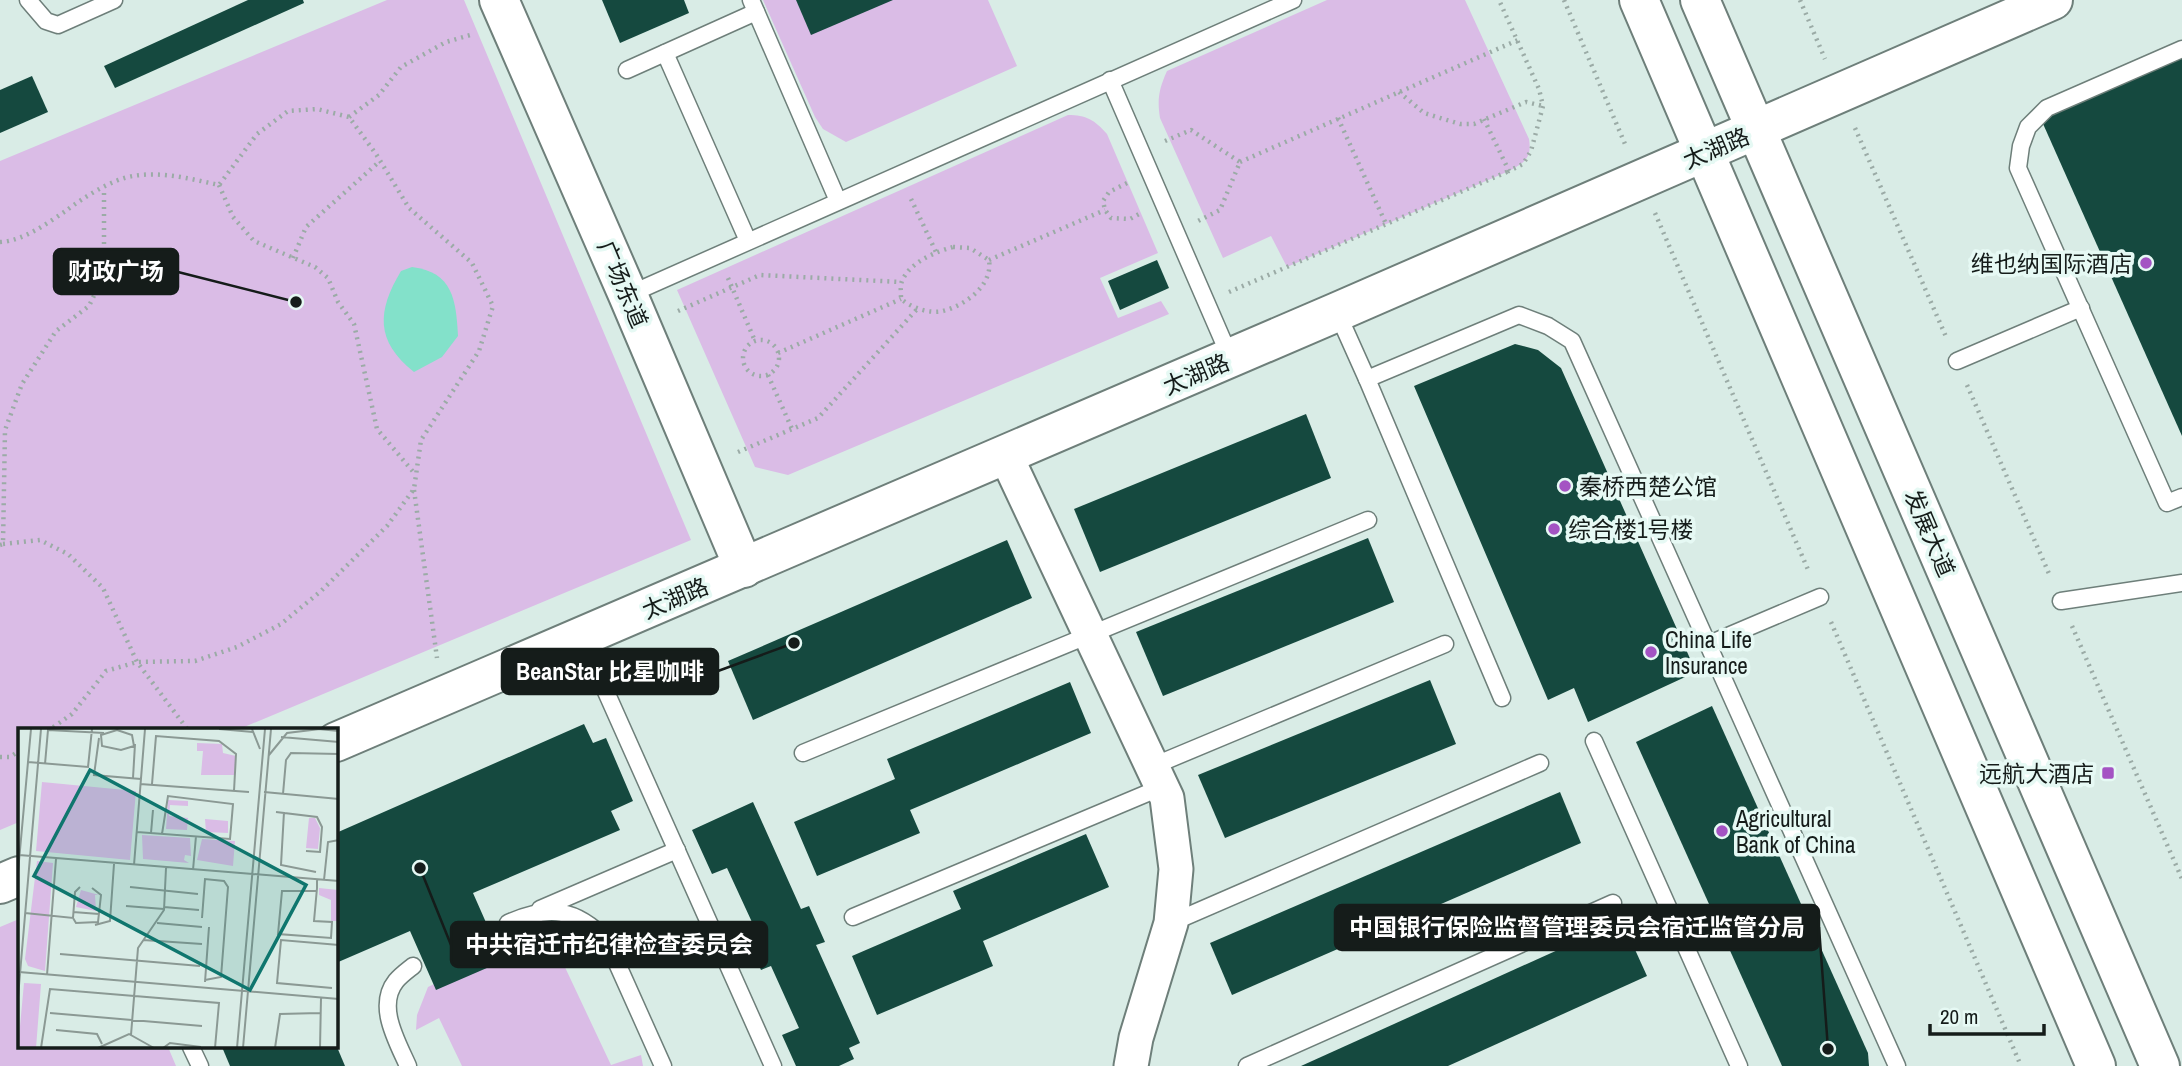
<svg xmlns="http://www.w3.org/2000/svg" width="2182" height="1066" font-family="'Archivo Narrow','Noto Sans SC',sans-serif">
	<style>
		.green { fill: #dabce6 }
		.water { fill: #83e1ca }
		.building { fill: #15493f }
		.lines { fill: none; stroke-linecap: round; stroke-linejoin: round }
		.lane-casing { stroke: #6e7f7a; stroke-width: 19 }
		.street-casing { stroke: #6e7f7a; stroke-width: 37 }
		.secondary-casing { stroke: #6e7f7a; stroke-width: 42 }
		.primary-casing { stroke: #6e7f7a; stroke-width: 42 }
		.path { stroke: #9baba6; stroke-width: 4.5; stroke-dasharray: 2 5; stroke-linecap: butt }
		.lane { stroke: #fff; stroke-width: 16 }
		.street { stroke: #fff; stroke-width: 33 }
		.secondary { stroke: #fff; stroke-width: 38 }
		.primary { stroke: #fff; stroke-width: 38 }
		.poi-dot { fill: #a453c3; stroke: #e6f9f4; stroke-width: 2.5 }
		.labels { text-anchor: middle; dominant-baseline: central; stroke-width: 7; stroke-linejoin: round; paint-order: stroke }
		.street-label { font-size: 23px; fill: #151c1a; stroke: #e6f9f4 }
		.poi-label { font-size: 23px; fill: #151c1a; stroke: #e6f9f4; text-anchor: start }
		.inset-road { fill: none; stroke: #8b9994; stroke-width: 2 }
		.view { fill: #0f766e; fill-opacity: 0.15; stroke: #0f766e; stroke-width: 3.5 }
		.inset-edge { fill: none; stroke: #151c1a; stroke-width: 3.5 }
		.leader { fill: none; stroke: #151c1a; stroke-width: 2.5 }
		.callout-dot { fill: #151c1a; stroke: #e6f9f4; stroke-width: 2.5 }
		.callout { fill: #151c1a; stroke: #151c1a; stroke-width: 2.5 }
		.callout-label { font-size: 24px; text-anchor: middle; font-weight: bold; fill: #fff }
	</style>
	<rect width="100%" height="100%" fill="#d9ece6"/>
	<g class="green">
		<path d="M387 0H464L691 540 237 730H19V822L0 830V161Z"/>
		<path d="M763 0H988L1017 66 846 142 823 129 815 117Z"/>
		<path d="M1327 0H1465L1529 139C1532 158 1525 162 1509 171L1287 267 1271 236 1223 258 1160 118C1157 99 1159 89 1167 71Z"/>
		<path d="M1068 115C1086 115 1095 120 1107 134L1158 253 1100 278 1118 318 1161 301 1169 314 788 475 755 467 677 290Z"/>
		<path d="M19 919V1047H168L176 1066H0V927Z"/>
		<path d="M556 929H568L592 948 563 963 611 1065 641 1055 643 1066H462L439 1018 416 1030 417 1015 428 987 542 932Z"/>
	</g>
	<path class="water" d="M412 267C453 272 456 300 458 336L442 357 414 372C375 341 377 311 401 271Z"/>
	<g class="building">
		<path d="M248 0H303L304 3 115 88 104 66Z"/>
		<path d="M602 0H684L689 13 620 43Z"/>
		<path d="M796 0H893L811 35Z"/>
		<path d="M2182 57V436L2040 117Z"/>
		<path d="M32 76 48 112 0 133V90Z"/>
		<path d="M1157 260 1169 288 1120 310 1108 281Z"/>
		<path d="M1515 344 1538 350 1561 368 1696 672 1588 722 1574 688 1548 700 1414 386Z"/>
		<path d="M1306 414 1331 478 1100 572 1074 509Z"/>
		<path d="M1368 538 1394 602 1163 696 1136 632Z"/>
		<path d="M1007 540 1032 598 753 720 728 661Z"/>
		<path d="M1430 680 1456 744 1225 838 1198 775Z"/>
		<path d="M1070 682 1091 733 910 810 920 833 817 876 794 822 895 779 887 759Z"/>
		<path d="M1712 706 1868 1053 1869 1066H1782L1636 742Z"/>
		<path d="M584 724 593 743 606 738 633 801 611 811 620 830 473 893 503 961 436 990 410 931 336 963V833Z"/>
		<path d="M1560 792 1581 843 1232 995 1210 943Z"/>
		<path d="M753 802 801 909 809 906 825 942 816 945 860 1043 849 1048 854 1059 839 1066H796L782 1035 799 1028 771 966 761 970 746 937 757 933 727 868 712 874 692 830Z"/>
		<path d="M1086 834 1109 887 983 941 993 966 877 1015 852 956 961 909 953 891Z"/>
		<path d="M1622 921 1647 976 1448 1066H1301Z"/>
		<path d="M222 1047H337L345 1066H230Z"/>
	</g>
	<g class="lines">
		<g class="lane-casing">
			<g id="lane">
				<path d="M28 0 46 21 58 25 114 0"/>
				<path d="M751 0 838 201"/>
				<path d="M2182 49 2047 108 2028 127 2021 146 2018 168 2167 503 2182 497"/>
				<path d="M665 53 748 241"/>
				<path d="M627 70 756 12"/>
				<path d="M1110 80 1230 357"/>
				<path d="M628 295 1293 0"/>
				<path d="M1337 312 1367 379"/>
				<path d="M1957 361 2081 308"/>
				<path d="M2061 601 2182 583"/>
				<path d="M582 638 773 1066"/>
				<path d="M1709 644 1820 597"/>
				<path d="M1502 698 1367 379 1519 315 1548 326 1572 341 1897 1066"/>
				<path d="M1594 741 1739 1066"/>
				<path d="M803 753 1368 520"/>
				<path d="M1153 766 1445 644"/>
				<path d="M540 909 677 850"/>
				<path d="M853 917 1162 787"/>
				<path d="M508 923C549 905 576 908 607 941L663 1066"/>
				<path d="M1171 923 1540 763"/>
				<path d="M191 1047 200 1066"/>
				<path d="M408 1066C397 1041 376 1006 396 981 401 975 408 970 413 966"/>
				<path d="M1247 1066 1613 903"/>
			</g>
		</g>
		<g class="street-casing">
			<path id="street" d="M1006 456 1167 798 1176 869 1171 923 1136 1038 1131 1066"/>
		</g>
		<g class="secondary-casing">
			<g id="secondary">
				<path d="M499 0 628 295 744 568"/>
				<path d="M336 742 1337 312 2053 0"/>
				<path d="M0 884 19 876"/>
			</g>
		</g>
		<g class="primary-casing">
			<g id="primary">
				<path d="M1639 0 2096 1066"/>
				<path d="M1700 0 2160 1066"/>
			</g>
		</g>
		<g class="path">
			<path d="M1564 0 1625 144"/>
			<path d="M1800 0 1825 59"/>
			<path d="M1399 92 1424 113 1460 124H1474L1526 102 1543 106"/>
			<path d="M349 117 379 95 401 67 446 42 474 34"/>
			<path d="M1338 118 1386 224"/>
			<path d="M1484 119 1509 171 1523 164 1531 151 1543 106 1539 89 1499 0"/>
			<path d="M1855 128 1947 339"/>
			<path d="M1165 141 1191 130 1240 162 1220 210 1198 221"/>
			<path d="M1240 162 1518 40"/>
			<path d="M1127 183 1109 192 1103 201 1105 210 1111 218 1130 219 1139 214"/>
			<path d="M219 185 233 217 254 241 315 267 328 278 338 302 354 324 377 429 415 474"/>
			<path d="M911 199 936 252"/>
			<path d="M1655 213 1809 572"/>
			<path d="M0 242C23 241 48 223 67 210 84 197 113 179 133 176 162 171 191 179 219 185L257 134 288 111 317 109 349 117 376 154 409 208 472 263 493 306 479 351 421 440 414 489 387 526 321 591 281 624 237 647 195 661 137 662 106 671 72 714 49 730"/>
			<path d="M953 247 970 248 989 260C993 285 966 305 943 311 929 314 912 308 901 299 901 293 900 286 902 281 910 262 935 252 953 247Z"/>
			<path d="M293 258 306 227 380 161"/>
			<path d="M989 260 1105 210"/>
			<path d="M728 278 755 341"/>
			<path d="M1229 292 1509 171"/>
			<path d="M678 311 760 275 901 282"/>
			<circle cx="761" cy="358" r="18"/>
			<path d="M778 353 901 299"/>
			<path d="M768 375 792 429"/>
			<path d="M1967 385 2050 576"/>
			<path d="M738 452 818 418 918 308"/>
			<path d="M414 490 437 658"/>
			<path d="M3 544 40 540 68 554 103 588 137 662 188 730"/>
			<path d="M0 545 3 544 5 430 22 384 56 331 89 306 104 275V188"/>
			<path d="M1831 622 2021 1066"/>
			<path d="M2072 626 2182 879"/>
			<path d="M0 757H10L19 751"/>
		</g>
		<use href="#lane" class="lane"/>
		<use href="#street" class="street"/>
		<use href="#secondary" class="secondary"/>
		<use href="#primary" class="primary"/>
	</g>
	<g class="poi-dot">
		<circle cx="2146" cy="263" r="7"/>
		<circle cx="1565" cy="486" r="7"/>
		<circle cx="1554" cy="529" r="7"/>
		<circle cx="1651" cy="652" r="7"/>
		<rect x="2101" y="766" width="14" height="14" rx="3.5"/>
		<circle cx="1722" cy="831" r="7"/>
	</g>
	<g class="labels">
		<g class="street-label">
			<text transform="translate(1716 148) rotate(-23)">太湖路</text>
			<text transform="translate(623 284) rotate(67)">广场东道</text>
			<text transform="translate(1196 374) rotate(-23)">太湖路</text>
			<text transform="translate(1930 533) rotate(67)">发展大道</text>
			<text transform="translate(675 598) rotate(-23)">太湖路</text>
		</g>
		<g class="poi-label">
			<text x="2132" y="263" text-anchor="end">维也纳国际酒店</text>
			<text x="1579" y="486">秦桥西楚公馆</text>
			<text x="1568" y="529">综合楼1号楼</text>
			<text x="1665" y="639">China Life<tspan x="1665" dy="26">Insurance</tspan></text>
			<text x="2094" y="773" text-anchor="end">远航大酒店</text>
			<text x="1736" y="818">Agricultural<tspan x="1736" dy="26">Bank of China</tspan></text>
		</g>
	</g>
	<g transform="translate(18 728)">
		<rect width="320" height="320" fill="#d9ece6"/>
		<path d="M179 15 204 16 205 25 218 28 216 47H183L185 23H179ZM24 54 118 63 112 132 18 123ZM150 72 170 73V78L152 77 151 88 170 90 169 102 148 101ZM291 90H297L302 100 300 121 288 120ZM187 91 210 93V105L188 104ZM124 107 172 110 173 128 167 127 166 132 171 135 125 131ZM184 111 217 113 215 138 179 132ZM19 133 35 135 27 243 10 238 7 231ZM301 160 320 162V193H313V172L301 167ZM63 162 81 167H77L78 183 58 179ZM6 255 23 256 18 320H0Z" fill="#dabce6"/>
		<path class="inset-road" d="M201 1 235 4M234 1 242 21M300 1 321 3M99 2 114 7 116 18 103 22 84 18 83 7ZM263 9 321 14M81 10 76 47 123 51M251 27 269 5 302 1M10 34 70 39 74 1M27 36 30 2 86 5M115 50 117 16M122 56 231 64M134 56 138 8 201 13 218 26 216 63M246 64 321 71M265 66 268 32 273 25 321 26M258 84 299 89 304 99 302 124 288 123M266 84 263 137 298 144M119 104 212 111 215 76 150 68 144 106M133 105 135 82M1 127 321 153M116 137 127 1M175 142 178 108M0 144 13 1M306 152 310 114 321 112M112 159 180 166M299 163H264L260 206 313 210 314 194 296 193 299 160V152M108 178 146 181M146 179 181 182M55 184 81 186M7 185 55 190 57 164 62 159M55 190 58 195 80 194 83 167 74 160M184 190 187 151 206 153 210 159 203 249 187 252M139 195 184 199M77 197 92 193 96 136M125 212 184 216M42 226 182 238M1 244 321 271M29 247 38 131M187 254 191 199M314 260 259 255 263 212 321 217M0 269 23 1M32 285 184 298M38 302 79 306 84 316M113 307 120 220 146 182 148 140M23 320 32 261 201 275 197 320M80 320 111 306 136 320M145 320 152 315 183 319M219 320 247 1M225 320 253 1M257 320 262 286 302 285M302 320 303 270"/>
		<path class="view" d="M72 42 288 157 232 262 16 148Z"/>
		<rect width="320" height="320" class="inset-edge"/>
	</g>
	<path class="leader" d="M296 302L178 272M794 643L718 671M1828 1049L1819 927M420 868L451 945"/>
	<g class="callout-dot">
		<circle cx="296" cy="302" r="7"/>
		<circle cx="794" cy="643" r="7"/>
		<circle cx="1828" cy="1049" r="7"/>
		<circle cx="420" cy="868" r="7"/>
	</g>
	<g class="callout">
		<rect x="54" y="249" width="124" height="45" rx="7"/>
		<rect x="502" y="649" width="216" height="45" rx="7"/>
		<rect x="1335" y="905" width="484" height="45" rx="7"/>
		<rect x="451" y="922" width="316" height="45" rx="7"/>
	</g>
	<g class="callout-label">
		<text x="116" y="280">财政广场</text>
		<text x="610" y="680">BeanStar 比星咖啡</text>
		<text x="1577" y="936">中国银行保险监督管理委员会宿迁监管分局</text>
		<text x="609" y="953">中共宿迁市纪律检查委员会</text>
	</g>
	<path d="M1930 1024v10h114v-10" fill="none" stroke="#151c1a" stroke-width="3.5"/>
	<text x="1940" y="1024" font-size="21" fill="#151c1a" stroke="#e6f9f4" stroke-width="5" paint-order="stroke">20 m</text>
</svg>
